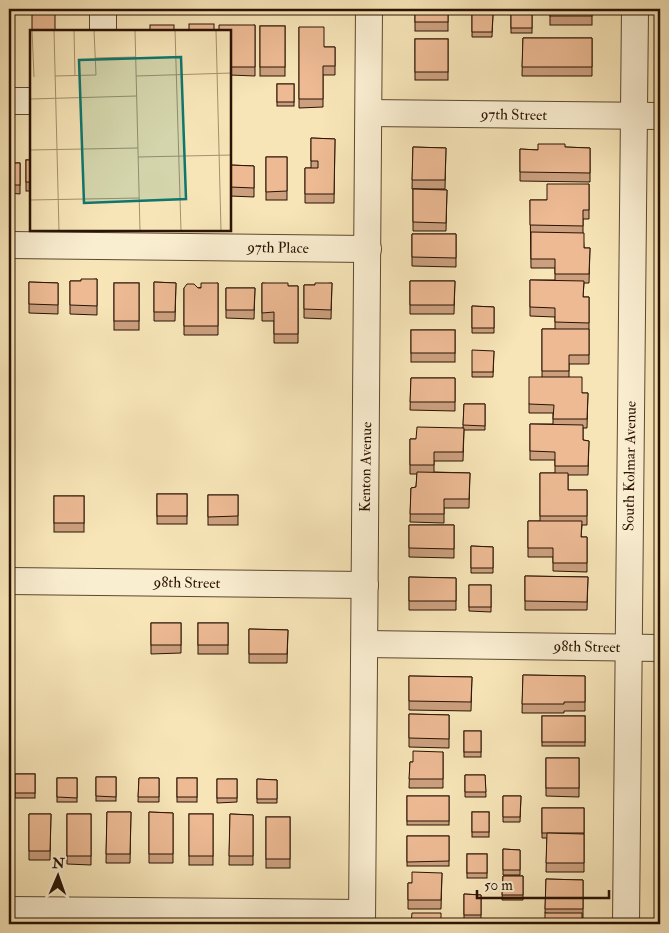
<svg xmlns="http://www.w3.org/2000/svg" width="669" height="933" font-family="'IM FELL Double Pica',serif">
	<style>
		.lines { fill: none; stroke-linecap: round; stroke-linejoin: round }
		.minor-casing { stroke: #5d4830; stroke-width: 28 }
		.minor { stroke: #faeed1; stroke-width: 26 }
		.wall { fill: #cca07f; stroke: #2a1302 }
		.building { fill: #edba94; stroke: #2a1302 }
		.labels { text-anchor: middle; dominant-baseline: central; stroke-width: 5; stroke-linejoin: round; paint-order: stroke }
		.street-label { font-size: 15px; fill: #2a1302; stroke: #faeed1 }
		.inset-road { fill: none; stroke: #a5916f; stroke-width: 1 }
		.view { fill: #0f766e; fill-opacity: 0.15; stroke: #0f766e; stroke-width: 2.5 }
		.inset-edge { fill: none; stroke: #2a1302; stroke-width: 2.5 }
	</style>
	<rect width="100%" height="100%" fill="#f7e5b8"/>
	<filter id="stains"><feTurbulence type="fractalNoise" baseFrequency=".004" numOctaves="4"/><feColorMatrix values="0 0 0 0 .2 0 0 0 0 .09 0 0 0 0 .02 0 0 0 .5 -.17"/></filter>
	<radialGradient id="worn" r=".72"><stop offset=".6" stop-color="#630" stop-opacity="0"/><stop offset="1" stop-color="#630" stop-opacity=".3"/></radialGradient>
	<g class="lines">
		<g class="minor-casing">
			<g id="minor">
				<path d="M103 31V9"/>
				<path d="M9 101H31"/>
				<path d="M369 113 660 116"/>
				<path d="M9 245 368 249"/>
				<path d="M9 581 365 585"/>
				<path d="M365 644 660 648"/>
				<path d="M9 910 362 913"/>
				<path d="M362 924 369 9"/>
				<path d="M626 924 635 9"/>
			</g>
		</g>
		<use href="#minor" class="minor"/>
	</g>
	<g class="wall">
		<rect x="415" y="9" width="33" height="22"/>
		<rect x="511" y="9" width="21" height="24"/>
		<rect x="550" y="9" width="42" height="16"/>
		<path d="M472 14H493L492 37H472Z"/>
		<path d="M255 25V76L230 75V31Z"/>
		<rect x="260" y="26" width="25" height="50"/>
		<path d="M299 27 324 47H335V75H323V107L299 108Z"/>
		<path d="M523 38H592V76H522Z"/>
		<rect x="415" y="39" width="33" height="41"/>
		<rect x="277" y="84" width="17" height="22"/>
		<path d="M311 138 335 139 334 203H305V168H311Z"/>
		<path d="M413 147 446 148 445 189H412Z"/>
		<path d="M565 147 590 148V182L520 181V149L538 150Z"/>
		<rect x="266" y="157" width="21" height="43"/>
		<rect x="26" y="160" width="5" height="31"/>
		<path d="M9 163H20V194L9 193Z"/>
		<path d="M230 165 254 166V197L230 196Z"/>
		<path d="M589 184V219H583V233L584 248H590L589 283H584L583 297H589V364H569V377L582 393H588L587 428H583V440L589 441 588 475H568V490H587V525H582L581 537H587V572L553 571V557H528V521H540V473H555V460H530V424H553V413H529V404L542 377V329H555V317L530 316V280H555V268H531L530 200H547Z"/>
		<path d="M413 189 447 190 446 231H413Z"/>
		<path d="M412 234H456V267L412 266Z"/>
		<path d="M97 279V315L70 314V281H81Z"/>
		<path d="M410 281H455L454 314H410Z"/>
		<path d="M29 282 58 283V314L29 313Z"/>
		<path d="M154 282 176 283 175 321H154Z"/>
		<rect x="114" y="283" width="25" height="47"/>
		<path d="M218 283V335H184V288H198Z"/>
		<path d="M262 283 288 286H298V343H274V321H262Z"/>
		<path d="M332 283 331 319 304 318V285H315Z"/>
		<path d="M9 285H14L13 313H9Z"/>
		<path d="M226 288H255L254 319 226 318Z"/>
		<path d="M472 306 494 307V333H472Z"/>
		<rect x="411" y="330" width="44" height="32"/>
		<path d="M494 351 493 377H472V372Z"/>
		<path d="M411 378H455V411L410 410Z"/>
		<path d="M464 404H485V430H464L463 461H434V472L470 473 469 508H444V523L410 522 411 488 416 487 417 474H410V439H416L463 428Z"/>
		<rect x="157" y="494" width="30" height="30"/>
		<rect x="208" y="495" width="30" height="30"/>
		<rect x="54" y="496" width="30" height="36"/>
		<path d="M409 525H454V558L409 557Z"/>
		<path d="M471 546 493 547V573H471Z"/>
		<path d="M525 576 588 577 587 610H525Z"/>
		<path d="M409 577 456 578V610H409Z"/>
		<path d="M469 585H491V612L469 611Z"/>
		<path d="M151 623H181V653L151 654Z"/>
		<rect x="198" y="623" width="30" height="31"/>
		<path d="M249 629 288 630 287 663H249Z"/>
		<path d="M523 675 585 676V711H564V713H522Z"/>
		<path d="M409 676 472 677 471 711 409 710Z"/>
		<path d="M409 714 449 715V748L409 747Z"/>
		<rect x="542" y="716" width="43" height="30"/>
		<rect x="464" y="731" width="17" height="26"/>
		<path d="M443 752V788H409L410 762H413Z"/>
		<path d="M546 758H579V797L546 796Z"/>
		<rect x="15" y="774" width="20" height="24"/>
		<path d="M465 775H485L486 797H465Z"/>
		<rect x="96" y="777" width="20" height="24"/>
		<rect x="57" y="778" width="20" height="24"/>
		<path d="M139 778H159V802H138Z"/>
		<rect x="177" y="778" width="20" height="24"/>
		<path d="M217 779H237V802L217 803Z"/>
		<path d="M257 779 277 780V803H257Z"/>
		<rect x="407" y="796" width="42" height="29"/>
		<path d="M503 796H521L520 822H503Z"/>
		<rect x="9" y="808" width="2" height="50"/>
		<path d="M542 808H584V872H546L547 838H542Z"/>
		<path d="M107 812H131L130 863H106Z"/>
		<path d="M149 812 173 813V863H149Z"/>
		<rect x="472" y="812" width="17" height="25"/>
		<path d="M29 814H51L50 860H29Z"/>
		<path d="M67 814H91V865L67 864Z"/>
		<rect x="189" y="814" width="24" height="51"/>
		<path d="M230 814 253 815V865H229Z"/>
		<rect x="266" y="817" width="24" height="51"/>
		<rect x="407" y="836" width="42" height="30"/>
		<path d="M503 849 520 850V875H503Z"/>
		<rect x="467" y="854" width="20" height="24"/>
		<path d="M442 873 441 909H408V883H412Z"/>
		<path d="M503 876H523V900H502Z"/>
		<path d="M546 879 583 880V918L545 913Z"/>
		<path d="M464 894 481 895V920H464Z"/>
	</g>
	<g class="building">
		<rect x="32" y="9" width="23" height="22"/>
		<rect x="415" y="9" width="33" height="13"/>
		<rect x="511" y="9" width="21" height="19"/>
		<rect x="550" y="9" width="42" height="7"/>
		<path d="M472 14H493L492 32H472Z"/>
		<rect x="189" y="24" width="25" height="7"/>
		<rect x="150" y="25" width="24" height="6"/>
		<path d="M219 25H255V67H230V31H219Z"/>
		<rect x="260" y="26" width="25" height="41"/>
		<path d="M299 27H324V47H335V66H323V99H299Z"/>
		<path d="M523 38H592V67H522Z"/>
		<rect x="415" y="39" width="33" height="33"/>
		<rect x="277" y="84" width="17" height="18"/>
		<path d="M311 138 335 139 334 194H305V168H318V161H311Z"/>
		<path d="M538 144H565V147L590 148V173L520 172V149L538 150Z"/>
		<path d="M413 147 446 148 445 180H412Z"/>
		<path d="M266 157H287V191L266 192Z"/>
		<rect x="26" y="160" width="5" height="22"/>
		<rect x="9" y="163" width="11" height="22"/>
		<path d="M230 165 254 166V188L230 187Z"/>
		<path d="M547 184H589V210H583V226L530 225V200H547Z"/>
		<path d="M413 189 447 190 446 223 413 222Z"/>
		<path d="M531 232 584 233V248H590L589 274H555V259H531Z"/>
		<path d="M412 234H456V258L412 257Z"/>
		<path d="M81 279H97V306L70 305V281H81Z"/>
		<path d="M530 280 584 281 583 297H589V323L555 322V308L530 307Z"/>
		<path d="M410 281H455L454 305H410Z"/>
		<path d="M29 282 58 283V305L29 304Z"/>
		<path d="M154 282 176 283 175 312H154Z"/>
		<rect x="114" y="283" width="25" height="38"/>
		<path d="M201 283H218V326H184V288L187 284H194L198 288H201Z"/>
		<path d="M262 283H288V286H298V334H274V312L262 313Z"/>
		<path d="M315 283H332L331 310 304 309V285H315Z"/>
		<path d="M9 285H14L13 304H9Z"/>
		<path d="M226 288H255L254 310H226Z"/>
		<path d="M472 306 494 307V328H472Z"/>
		<path d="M542 329H589V355H569V371H542Z"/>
		<rect x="411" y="330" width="44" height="23"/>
		<path d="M472 350 494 351 493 372H472Z"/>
		<path d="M529 377H582V393H588L587 419H553L554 405 529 404Z"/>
		<path d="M411 378H455V402H410Z"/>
		<path d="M464 404H485V426L463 425Z"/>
		<path d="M530 424 583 425V440L589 441 588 466H555V452L530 451Z"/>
		<path d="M417 427 464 428 463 452H434V465H410V439H416Z"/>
		<path d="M417 472 470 473 469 499H444V514H410L411 488 416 487Z"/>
		<path d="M540 473H568V490H587V516H540Z"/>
		<rect x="157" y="494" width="30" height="22"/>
		<path d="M208 495H238V516L208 517Z"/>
		<rect x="54" y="496" width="30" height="27"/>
		<path d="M528 521H582L581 537H587V563H553V548H528Z"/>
		<path d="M409 525H454V549L409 548Z"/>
		<path d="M471 546 493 547V568H471Z"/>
		<path d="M525 576 588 577 587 602 525 601Z"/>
		<path d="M409 577 456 578V601H409Z"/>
		<rect x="469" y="585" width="22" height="22"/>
		<rect x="151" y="623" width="30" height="22"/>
		<rect x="198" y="623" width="30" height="22"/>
		<path d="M249 629 288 630 287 654H249Z"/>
		<path d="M523 675 585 676V702H564V704H522Z"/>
		<path d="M409 676 472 677 471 702 409 701Z"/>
		<path d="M409 714 449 715V739L409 738Z"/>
		<rect x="542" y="716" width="43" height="26"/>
		<rect x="464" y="731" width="17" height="21"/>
		<path d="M413 751 443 752V779H409L410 762H413Z"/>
		<rect x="546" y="758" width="33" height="30"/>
		<rect x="15" y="774" width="20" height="19"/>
		<path d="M465 775H485L486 792H465Z"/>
		<path d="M96 777H116V797L96 796Z"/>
		<path d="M57 778H77V798L57 797Z"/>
		<path d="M139 778H159V797H138Z"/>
		<rect x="177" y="778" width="20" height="19"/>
		<rect x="217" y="779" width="20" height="19"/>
		<path d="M257 779 277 780V799H257Z"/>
		<rect x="407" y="796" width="42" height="25"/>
		<path d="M503 796H521L520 817H503Z"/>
		<path d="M9 808H11V850L9 849Z"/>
		<rect x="542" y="808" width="42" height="25"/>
		<path d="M107 812H131L130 854H106Z"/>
		<path d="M149 812 173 813V854H149Z"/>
		<rect x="472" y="812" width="17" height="20"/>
		<path d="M29 814H51L50 851H29Z"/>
		<rect x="67" y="814" width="24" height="42"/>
		<rect x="189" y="814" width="24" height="42"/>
		<path d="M230 814 253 815V856H229Z"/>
		<rect x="266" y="817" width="24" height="42"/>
		<path d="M547 833 584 834V863H546Z"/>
		<path d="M407 836H449V861L407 862Z"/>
		<path d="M503 849 520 850V870H503Z"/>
		<rect x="467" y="854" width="20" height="19"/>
		<path d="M412 872 442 873 441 900H408V883H412Z"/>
		<path d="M503 876H523V895H502Z"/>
		<path d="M546 879 583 880V909H545Z"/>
		<path d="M464 894 481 895V915H464Z"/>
		<path d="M412 913H441V924H408H411Z"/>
		<rect x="545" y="913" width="37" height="11"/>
	</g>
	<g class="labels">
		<g class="street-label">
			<text transform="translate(514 115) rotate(1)">97th Street</text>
			<text transform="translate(278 248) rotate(1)">97th Place</text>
			<text transform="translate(630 466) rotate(-89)">South Kolmar Avenue</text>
			<text transform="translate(366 467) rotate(-89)">Kenton Avenue</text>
			<text transform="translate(187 583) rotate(1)">98th Street</text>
			<text transform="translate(587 647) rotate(1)">98th Street</text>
		</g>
	</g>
	<g transform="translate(30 30)">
		<rect width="201" height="201" fill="#f7e5b8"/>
		<path class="inset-road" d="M2 0 4 47M24 0 29 201M44 0 45 46M105 0 110 201M145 0 151 201M186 0 191 201M65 28 106 27M25 46 66 45 64 0M106 46 202 43M0 69 107 66M0 120 108 118M108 127 202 125M0 170 109 168"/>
		<path class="view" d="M151 27 156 169 54 173 49 30Z"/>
		<rect width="201" height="201" class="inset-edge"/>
	</g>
	<rect width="669" height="933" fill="none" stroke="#f7e5b8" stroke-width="30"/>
	<rect x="10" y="10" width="649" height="913" fill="none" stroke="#2a1302" stroke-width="2.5"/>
	<rect x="15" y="15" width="639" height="903" fill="none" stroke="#2a1302"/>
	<g transform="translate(58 876) rotate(2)" stroke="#faeed1" stroke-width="4" paint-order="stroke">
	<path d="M0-4L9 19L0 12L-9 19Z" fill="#2a1302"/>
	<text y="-8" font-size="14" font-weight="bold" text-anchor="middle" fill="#2a1302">N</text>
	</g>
	<path d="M477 890v8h132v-8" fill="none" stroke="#2a1302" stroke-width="2.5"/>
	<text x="484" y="890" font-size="15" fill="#2a1302" stroke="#faeed1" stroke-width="4" paint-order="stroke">50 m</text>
	<rect width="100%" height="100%" filter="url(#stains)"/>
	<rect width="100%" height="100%" fill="url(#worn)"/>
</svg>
